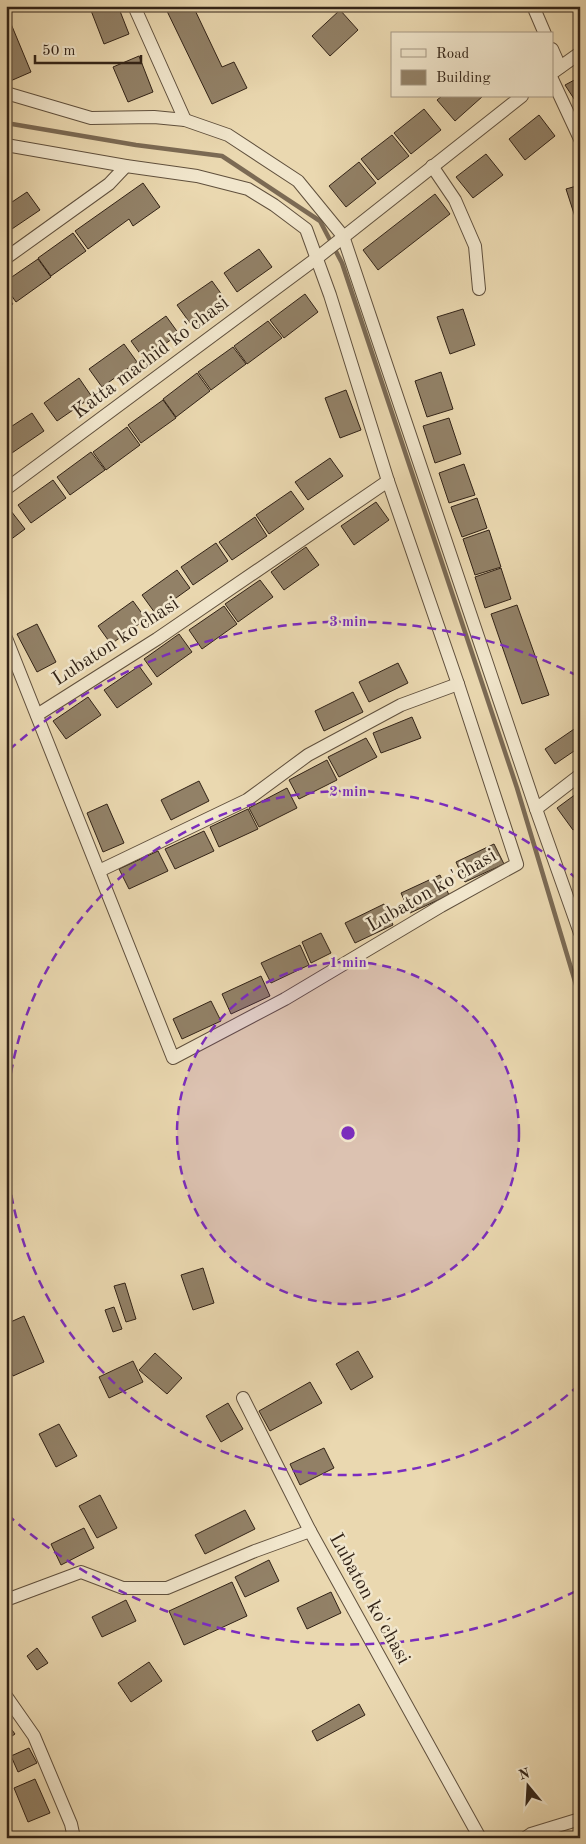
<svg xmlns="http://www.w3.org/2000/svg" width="586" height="1844" font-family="'Old Standard TT',serif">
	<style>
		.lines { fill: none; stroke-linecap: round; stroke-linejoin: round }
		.stream { stroke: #7b6a54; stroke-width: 4.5 }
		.building { fill: #928167; stroke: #322317 }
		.minor-casing { stroke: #60503d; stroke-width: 14 }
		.minor { stroke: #f1e6cc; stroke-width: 12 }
		.ring { fill: none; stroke: #7b2cbf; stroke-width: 2.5; stroke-dasharray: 9 6 }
		.labels { text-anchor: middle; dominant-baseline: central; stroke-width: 5; stroke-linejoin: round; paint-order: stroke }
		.street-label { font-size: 20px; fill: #322317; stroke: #f1e6cc }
		.centre { fill: #7b2cbf; stroke: #f1e6cc; stroke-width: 2.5 }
		.ring-label { font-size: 15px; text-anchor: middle; font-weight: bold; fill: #7b2cbf; stroke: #f1e6cc; stroke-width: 5; stroke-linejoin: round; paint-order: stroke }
	</style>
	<rect width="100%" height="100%" fill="#ead8b0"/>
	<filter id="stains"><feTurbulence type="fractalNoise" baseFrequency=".004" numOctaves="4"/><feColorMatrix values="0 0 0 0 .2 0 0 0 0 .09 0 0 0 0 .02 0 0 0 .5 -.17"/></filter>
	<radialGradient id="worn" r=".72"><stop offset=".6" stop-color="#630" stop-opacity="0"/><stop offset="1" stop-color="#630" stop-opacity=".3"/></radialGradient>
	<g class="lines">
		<path class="stream" d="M6 123 136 145 222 156 320 221 342 263 517 788 580 998"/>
	</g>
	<g class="building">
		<path d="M95 6H118L129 34 104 44 90 8Z"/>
		<path d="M167 6H193L222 67 234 62 247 88 212 104 165 7Z"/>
		<path d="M340 10 358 30 330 56 312 36Z"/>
		<path d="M9 19 31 72 8 82 6 78V20Z"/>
		<path d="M139 56 153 92 128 102 113 67Z"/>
		<path d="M580 77V108L565 85Z"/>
		<path d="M442 96H483L455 121 437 100Z"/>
		<path d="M424 109 441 130 411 154 394 133Z"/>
		<path d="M539 115 555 136 525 160 509 139Z"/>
		<path d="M392 135 409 156 378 180 361 159Z"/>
		<path d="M486 154 503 175 473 198 456 177Z"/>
		<path d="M359 162 376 183 346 207 329 186Z"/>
		<path d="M143 183 160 207 133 226 129 219 88 249 75 231Z"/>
		<path d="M580 185V225L578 226 566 189Z"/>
		<path d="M27 192 40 210 6 233V206Z"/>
		<path d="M435 194 450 214 378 270 363 250Z"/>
		<path d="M73 233 86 251 51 276 38 258Z"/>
		<path d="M259 249 272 267 237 292 224 273Z"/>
		<path d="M38 259 51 277 16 302 6 288V281Z"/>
		<path d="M212 281 225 299 190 323 177 305Z"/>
		<path d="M305 294 318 312 284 338 270 320Z"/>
		<path d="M6 295 13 304 6 309Z"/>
		<path d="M463 309 475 345 450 354 437 317Z"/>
		<path d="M166 316 179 334 144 359 131 341Z"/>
		<path d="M268 321 282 338 247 364 234 346Z"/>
		<path d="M124 344 137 362 102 387 89 369Z"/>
		<path d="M233 347 246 364 211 390 198 372Z"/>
		<path d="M441 372 453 409 427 417 415 381Z"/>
		<path d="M197 373 210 391 176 417 163 399Z"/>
		<path d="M79 378 92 397 57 421 44 403Z"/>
		<path d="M346 390 361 430 340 438 325 398Z"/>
		<path d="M163 400 176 418 141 443 128 425Z"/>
		<path d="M32 413 44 431 9 455 6 451V430Z"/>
		<path d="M449 418 461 454 435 463 423 426Z"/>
		<path d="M127 427 140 445 106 470 93 452Z"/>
		<path d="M91 452 105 470 70 495 57 477Z"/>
		<path d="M330 458 343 476 308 500 295 482Z"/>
		<path d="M464 464 475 495 449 503 439 473Z"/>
		<path d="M53 480 66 498 31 523 18 505Z"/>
		<path d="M291 491 304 509 269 534 256 515Z"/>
		<path d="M477 498 487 528 462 537 451 507Z"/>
		<path d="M376 502 389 520 354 545 341 526Z"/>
		<path d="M11 511 25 529 6 543V515Z"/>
		<path d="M255 517 267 536 232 560 219 542Z"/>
		<path d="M489 530 501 567 475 575 463 539Z"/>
		<path d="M216 543 228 561 193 585 181 567Z"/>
		<path d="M306 547 319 565 284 590 271 572Z"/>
		<path d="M501 568 511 599 485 608 475 577Z"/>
		<path d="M177 570 190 588 155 613 142 595Z"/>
		<path d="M260 580 273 597 238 622 225 604Z"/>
		<path d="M133 601 146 619 111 644 98 626Z"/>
		<path d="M517 605 549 695 522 704 491 614Z"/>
		<path d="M224 606 237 624 202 649 189 630Z"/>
		<path d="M37 624 56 662 37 672 17 634Z"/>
		<path d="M179 634 192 652 157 677 144 659Z"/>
		<path d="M398 663 408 683 369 702 359 682Z"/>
		<path d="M139 666 152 684 117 708 104 690Z"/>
		<path d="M353 692 363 712 324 731 315 711Z"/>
		<path d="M88 697 101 715 66 739 53 721Z"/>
		<path d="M412 717 421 738 381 753 373 733Z"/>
		<path d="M580 725V747L555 764 545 749Z"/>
		<path d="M366 738 377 757 339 777 328 757Z"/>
		<path d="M327 760 337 780 299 799 289 780Z"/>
		<path d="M199 781 209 801 171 820 161 800Z"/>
		<path d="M287 788 297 808 259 827 249 808Z"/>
		<path d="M580 791V825L573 830 557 808Z"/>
		<path d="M107 804 124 843 103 852 87 813Z"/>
		<path d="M248 809 258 829 219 847 210 827Z"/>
		<path d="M204 831 214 851 175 869 165 849Z"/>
		<path d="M494 844 504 864 465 882 456 862Z"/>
		<path d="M158 851 168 871 129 889 119 869Z"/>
		<path d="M440 875 449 895 410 913 401 893Z"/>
		<path d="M384 904 393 925 355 943 345 923Z"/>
		<path d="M321 933 331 953 311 963 302 942Z"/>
		<path d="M300 945 309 965 271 983 261 963Z"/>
		<path d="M261 976 270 996 231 1014 222 994Z"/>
		<path d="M211 1001 221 1021 182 1039 173 1019Z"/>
		<path d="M203 1268 214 1303 193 1310 181 1275Z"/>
		<path d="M125 1283 136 1319 126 1322 114 1286Z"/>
		<path d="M114 1307 122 1329 113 1332 105 1310Z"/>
		<path d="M24 1316 44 1362 13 1376 6 1362V1324Z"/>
		<path d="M358 1351 373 1377 351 1390 336 1364Z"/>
		<path d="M155 1353 182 1378 167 1394 139 1370Z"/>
		<path d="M133 1361 143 1382 109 1398 99 1377Z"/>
		<path d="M310 1382 322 1403 270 1431 259 1411Z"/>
		<path d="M228 1403 243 1429 221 1442 206 1416Z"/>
		<path d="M59 1424 77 1456 56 1467 39 1434Z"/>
		<path d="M324 1448 334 1468 300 1485 290 1464Z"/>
		<path d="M100 1495 117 1528 97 1538 79 1506Z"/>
		<path d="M245 1510 255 1529 205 1554 195 1535Z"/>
		<path d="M84 1528 94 1548 61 1565 51 1544Z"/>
		<path d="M269 1560 279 1581 245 1597 235 1577Z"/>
		<path d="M232 1582 247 1616 184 1645 169 1611Z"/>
		<path d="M331 1592 341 1613 307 1629 297 1608Z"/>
		<path d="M126 1600 136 1621 102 1637 92 1617Z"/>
		<path d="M37 1648 48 1663 37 1670 27 1656Z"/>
		<path d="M149 1662 162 1681 131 1702 118 1683Z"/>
		<path d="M359 1704 365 1715 317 1741 312 1731Z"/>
		<path d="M6 1722 15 1734 6 1740Z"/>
		<path d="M29 1748 37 1763 18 1772 11 1756Z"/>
		<path d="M35 1779 50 1813 28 1822 14 1788Z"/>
	</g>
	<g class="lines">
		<g class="minor-casing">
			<g id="minor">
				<path d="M134 6 185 120"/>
				<path d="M533 6 545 34"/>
				<path d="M552 49 560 67"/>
				<path d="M552 73 580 53"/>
				<path d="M552 79 580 139"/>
				<path d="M6 93 91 118 154 117 185 120 228 135 298 181 343 236 536 809 580 933"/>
				<path d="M6 145 126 166 197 176 248 189 274 205 306 229 330 295 388 481 458 684 517 864 441 906 285 999 173 1058 6 638"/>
				<path d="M432 166 455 200 475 246 479 289"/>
				<path d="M6 258 109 184 126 166"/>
				<path d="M6 489 317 258 522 96"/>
				<path d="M37 715 157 639 388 481"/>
				<path d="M536 809 580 775"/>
				<path d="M99 871 247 800 308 755 401 705 458 684"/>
				<path d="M243 1398 310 1531"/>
				<path d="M6 1600 81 1572 123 1588H167L255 1551 310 1531 480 1838"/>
				<path d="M6 1696 34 1736 71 1824 74 1838"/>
				<path d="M525 1838 531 1834 580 1819"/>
			</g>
		</g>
		<use href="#minor" class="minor"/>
	</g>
	<circle cx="348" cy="1133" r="171" fill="#7b2cbf" fill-opacity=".12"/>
	<g class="ring">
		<circle cx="348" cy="1133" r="171"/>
		<path d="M579 1385A342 342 0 0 1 6 1148M6 1118A342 342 0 0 1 579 881"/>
		<path d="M576 1591A512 512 0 0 1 9 1516M9 750A512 512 0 0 1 576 675"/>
	</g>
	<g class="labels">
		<g class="street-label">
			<text transform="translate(151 358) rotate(-37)">Katta machid ko'chasi</text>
			<text transform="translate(116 642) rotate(-33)">Lubaton ko'chasi</text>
			<text transform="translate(432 891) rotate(-30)">Lubaton ko'chasi</text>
			<text transform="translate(369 1599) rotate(61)">Lubaton ko'chasi</text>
		</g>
	</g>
	<circle cx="348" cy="1133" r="8" class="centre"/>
	<g class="ring-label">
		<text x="348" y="626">3 min</text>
		<text x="348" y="796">2 min</text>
		<text x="348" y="967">1 min</text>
	</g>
	<rect width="586" height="1844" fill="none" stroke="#ead8b0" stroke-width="25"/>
	<rect x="8" y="8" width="571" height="1829" fill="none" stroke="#322317" stroke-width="2.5"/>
	<rect x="12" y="12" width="561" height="1819" fill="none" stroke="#322317"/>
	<rect x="391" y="32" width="162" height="65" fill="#f1e6cc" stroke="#a59884"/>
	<rect x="401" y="49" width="25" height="8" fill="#f1e6cc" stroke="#a59884"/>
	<text x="436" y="58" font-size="15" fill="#322317">Road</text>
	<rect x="401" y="70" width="25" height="15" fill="#928167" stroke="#a59884"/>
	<text x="436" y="82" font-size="15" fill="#322317">Building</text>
	<g transform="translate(528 1786) rotate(342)" stroke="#f1e6cc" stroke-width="4" paint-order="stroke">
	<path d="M0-4L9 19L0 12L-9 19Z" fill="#322317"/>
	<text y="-8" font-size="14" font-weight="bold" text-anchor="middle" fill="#322317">N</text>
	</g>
	<path d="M35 55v8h106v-8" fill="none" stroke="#322317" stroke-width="2.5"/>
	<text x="42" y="55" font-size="15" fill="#322317" stroke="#f1e6cc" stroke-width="4" paint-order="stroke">50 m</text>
	<rect width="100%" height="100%" filter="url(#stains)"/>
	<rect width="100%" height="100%" fill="url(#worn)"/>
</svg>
